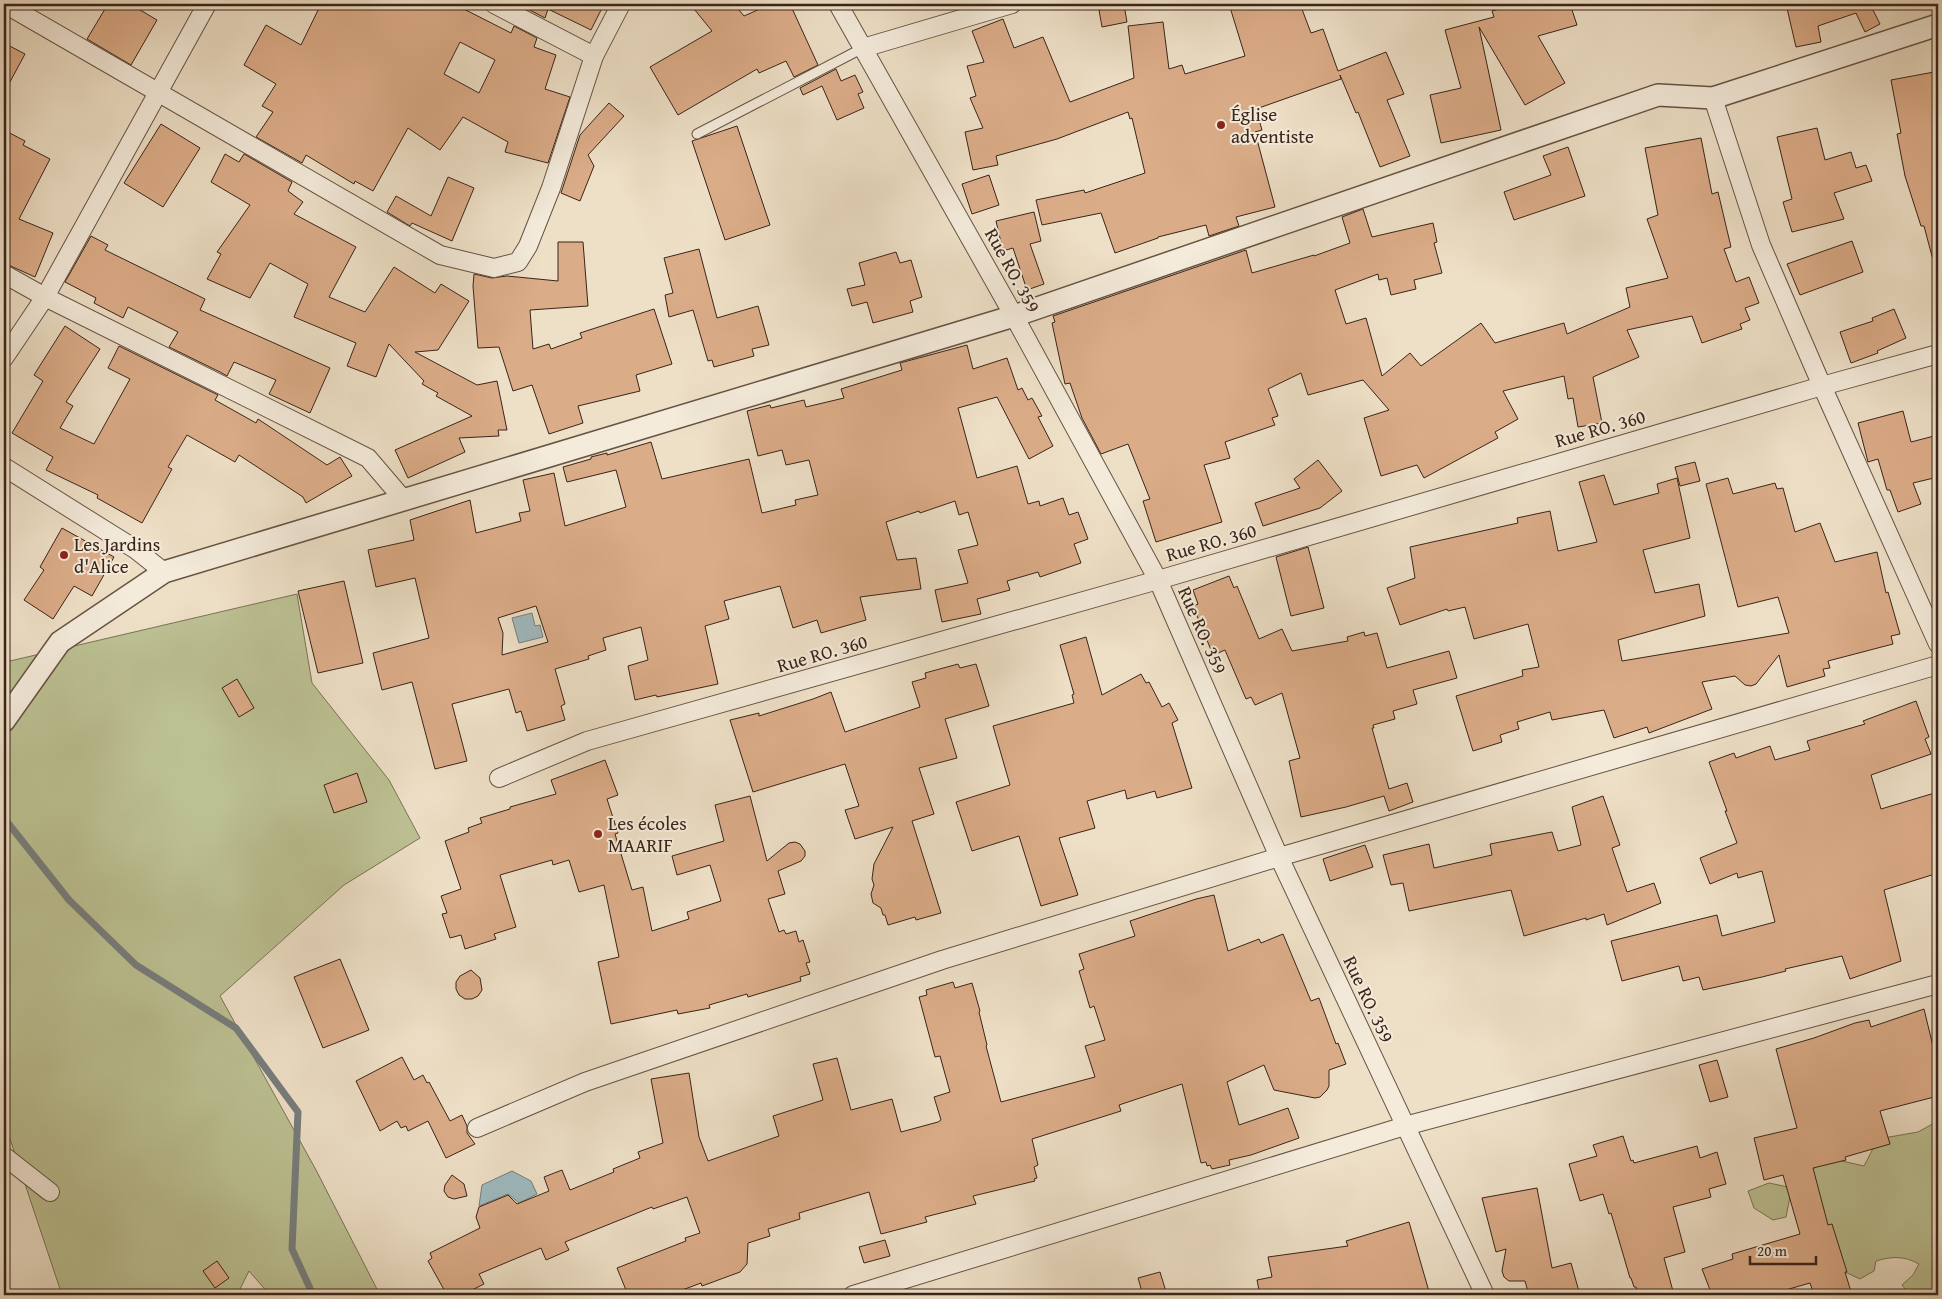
<svg xmlns="http://www.w3.org/2000/svg" width="1942" height="1299" font-family="'Gentium Book Plus',serif">
	<style>
		.green { fill: #bcc193; stroke: #7b7256 }
		.water { fill: #9fbac0; stroke: #777e7d }
		.lines { fill: none; stroke-linecap: round; stroke-linejoin: round }
		.stream { stroke: #777e7d; stroke-width: 7 }
		.building { fill: #dbac88; stroke: #3a2419; fill-rule: evenodd }
		.service-casing { stroke: #675344; stroke-width: 11 }
		.minor-casing { stroke: #675344; stroke-width: 20 }
		.tertiary-casing { stroke: #675344; stroke-width: 24 }
		.service { stroke: #f4ebdb; stroke-width: 9 }
		.minor { stroke: #f4ebdb; stroke-width: 18 }
		.tertiary { stroke: #f4ebdb; stroke-width: 21 }
		.poi-dot { fill: #8f2418; stroke: #f4ebdb; stroke-width: 2 }
		.labels { text-anchor: middle; dominant-baseline: central; stroke-width: 4; stroke-linejoin: round; paint-order: stroke }
		.poi-label { font-size: 19px; fill: #3a2419; stroke: #f4ebdb; text-anchor: start }
		.street-label { font-size: 19px; fill: #3a2419; stroke: #f4ebdb }
	</style>
	<rect width="100%" height="100%" fill="#eee0c7"/>
	<filter id="stains"><feTurbulence type="fractalNoise" baseFrequency=".004" numOctaves="4"/><feColorMatrix values="0 0 0 0 .2 0 0 0 0 .09 0 0 0 0 .02 0 0 0 .5 -.17"/></filter>
	<radialGradient id="worn" r=".72"><stop offset=".6" stop-color="#630" stop-opacity="0"/><stop offset="1" stop-color="#630" stop-opacity=".3"/></radialGradient>
	<g class="green">
		<path d="M297 594 312 683 389 780 420 838 344 885 220 996 316 1170 380 1295H270L249 1271 237 1295H62L11 1142 4 1125V626L10 661Z"/>
		<path d="M1938 1121V1291L1931 1295H1910L1902 1285 1913 1275 1919 1264C1905 1256 1892 1256 1876 1261L1874 1271 1860 1279 1830 1265 1790 1197 1786 1217 1773 1220 1754 1208 1748 1191 1769 1183 1788 1187 1829 1158 1864 1166 1878 1139 1918 1132Z"/>
	</g>
	<g class="water">
		<path d="M532 613 535 626 540 625 543 637 519 643 512 618Z"/>
		<path d="M512 1171 531 1181 537 1194 519 1203 508 1194 479 1206 482 1185Z"/>
	</g>
	<g class="lines">
		<path class="stream" d="M4 818 69 900 136 965 236 1028 298 1112 292 1249 313 1295"/>
	</g>
	<g class="building">
		<path d="M108 4H130L157 20 131 65 87 39Z"/>
		<path d="M321 4H454L511 33 514 26 537 38 534 47 556 55 545 89 570 97 548 163 505 152 508 142 463 117 440 150 408 128 373 191 355 181 354 184 306 155 302 163 256 137 273 112 262 106 276 84 244 65 266 25 301 45ZM460 42 495 60 479 93 444 74Z"/>
		<path d="M523 4H604L591 30 548 9 545 18 522 6Z"/>
		<path d="M690 4H734L744 16 771 4H790L818 65 794 77 786 61 759 73 757 69 678 115 650 67 712 31Z"/>
		<path d="M1229 4H1300L1311 33 1323 29 1338 71 1386 52 1404 94 1387 100 1410 156 1380 167 1358 112 1356 113 1340 75 1341 79 1256 109 1262 130 1255 132 1275 207 1236 217 1239 226 1209 236 1206 225 1158 237V238L1115 253 1101 213 1042 225 1036 200 1084 190 1085 193 1145 173 1132 118 1130 119 1128 112 1057 139 996 156 998 165 973 170 965 132 983 128 970 98 976 96 967 66 984 62 972 31 1003 19 1014 48 1043 37 1070 102 1134 78 1128 26 1163 22 1169 69 1182 65 1185 74 1245 56Z"/>
		<path d="M1518 4H1570L1577 25 1538 36 1565 83 1525 105 1479 27 1501 130 1441 143 1430 95 1461 88 1445 30 1494 17 1492 11Z"/>
		<path d="M1786 4H1873L1874 7 1872 8 1880 24 1865 32 1856 13 1818 26 1821 42 1796 47Z"/>
		<path d="M1124 5 1127 22 1102 27 1099 10Z"/>
		<path d="M4 43 25 54 4 93Z"/>
		<path d="M836 69 841 81 855 75 863 92 858 94 864 108 837 120 822 86 803 95 800 88Z"/>
		<path d="M1934 72 1935 76 1938 75V259L1933 260 1924 226H1921L1905 176 1897 134 1901 133 1891 80Z"/>
		<path d="M609 103 624 116 588 155 594 166 580 201 561 193 580 135Z"/>
		<path d="M161 124 200 148 163 207 124 183Z"/>
		<path d="M737 126 770 225 725 240 692 141Z"/>
		<path d="M1817 128 1825 160 1851 152 1856 168 1866 165 1872 181 1834 193 1844 219 1792 232 1783 202 1792 199 1777 137Z"/>
		<path d="M4 130 25 141 23 145 50 159 19 219 53 233 35 277 4 263Z"/>
		<path d="M1701 138 1712 194 1718 192 1731 247 1724 249 1736 282 1749 277 1759 303 1745 308 1750 320 1740 324 1742 329 1702 343 1692 316 1627 330 1639 357 1593 377 1602 423 1578 427 1573 398 1568 399 1564 376 1503 391 1518 419 1495 432 1498 438 1424 478 1417 465 1381 476 1364 418 1389 410 1363 380 1308 395 1301 373 1268 389 1278 416 1272 418 1275 425 1225 442 1230 458 1204 465 1222 522 1156 542 1143 501 1150 499 1128 444 1101 454 1082 418 1070 383 1065 384 1052 323 1055 322 1053 316 1246 250 1252 273 1314 255V256L1350 243 1342 217 1363 209 1372 237 1433 223 1437 242 1434 243 1442 273 1414 280 1416 289 1391 295 1387 278 1379 280 1378 274 1335 290 1346 324 1366 318 1382 376 1410 353 1421 366 1481 323 1495 343 1564 323 1567 334 1630 307 1626 288 1668 278 1647 219 1658 215 1645 148Z"/>
		<path d="M1568 147 1585 196 1514 220 1504 192 1551 175 1543 156Z"/>
		<path d="M225 154 239 162 244 154 292 182 288 191 303 202 294 214 356 247 329 297 365 312 394 267 435 293 441 284 469 301 438 350 415 352 477 385 497 381 507 430H498L499 436 459 438 465 452 408 478 395 450 472 416 436 396 438 393 422 384 424 381 389 344 376 377 347 366 356 343 294 317 308 284 270 263 250 298 207 279 221 254 217 252 250 205 211 182Z"/>
		<path d="M989 175 999 205 972 214 962 184Z"/>
		<path d="M448 177 474 188 452 241 412 223 410 226 387 212 396 196 431 216Z"/>
		<path d="M1034 212 1041 241 1030 244 1044 284 1027 290 1013 248 1003 251 996 221Z"/>
		<path d="M91 236 108 245 105 250 205 299 200 310 330 368 310 413 269 394 276 380 234 362 227 376 220 372 169 347 178 332 128 307 123 318 94 303 96 298 65 282Z"/>
		<path d="M1852 241 1863 272 1800 295 1787 264Z"/>
		<path d="M558 242H583L588 306 530 310 533 349 549 344 551 349 582 338 580 333 654 309 672 364 636 375 640 391 578 406 583 423 549 434 532 385 513 391 499 347 478 348 473 286 474 274 492 278 507 276 558 281Z"/>
		<path d="M699 249 717 318 758 306 769 345 752 349 754 356 714 367 712 360 708 361 693 310 669 317 665 295 673 293 664 258Z"/>
		<path d="M896 252 900 263 911 260 922 297 910 301 913 312 873 323 867 302 852 306 847 289 865 285 859 263Z"/>
		<path d="M1894 309 1906 338 1877 351 1878 353 1851 363 1840 332 1873 321 1872 318Z"/>
		<path d="M65 326 100 349 66 402 73 406 60 428 94 444 130 379 108 368 119 346 218 395 215 400 256 423 258 419 327 465 340 457 352 476 306 503 303 497 239 455 235 462 187 435 168 467 172 469 142 523 97 498 98 495 46 470 53 457 12 433 43 381 34 375Z"/>
		<path d="M967 345 973 369 1007 358 1018 390 1022 388 1028 400 1032 398 1042 416 1038 417 1053 446 1029 459 997 397 958 408 977 478 1017 466 1028 504 1039 501 1040 506 1063 498 1069 515 1078 512 1088 539 1074 544 1081 563 1040 577 1038 572 1007 581 1010 590 977 599 981 614 942 622 935 590 968 583 958 550 978 545 968 512 959 515 955 501 920 513 919 511 886 522 897 560 916 558 921 589 860 597 866 620 821 633 817 620 793 628 780 586 724 601 729 619 705 626 718 684 657 697 656 695 635 700 628 666 648 660 641 627 603 638 606 650 588 656 589 659 555 669 565 704 561 706 565 720 527 731 521 711 516 713 509 689 452 704 467 761 435 769 412 682 382 690 373 653 429 638 415 578 376 587 368 550 414 540 410 520 470 500 476 533 521 521 519 513 530 511 523 480 554 473 565 526 626 507 616 470 567 482 563 467 591 459V457L607 453V455L651 442 662 479 749 459 762 513 796 505 795 500 818 495 809 460 786 465 782 450 758 456 747 411 770 405 771 408 804 400 806 407 844 398 841 389 902 370 900 363ZM536 606 548 642 502 655 503 633 498 618Z"/>
		<path d="M1903 411 1911 442 1938 435V477L1913 483 1921 504 1898 512 1890 490H1887L1878 459 1868 462 1858 423Z"/>
		<path d="M1318 460 1342 491 1320 508 1263 526 1255 503 1300 488 1294 479Z"/>
		<path d="M1695 462 1700 481 1680 486 1675 467Z"/>
		<path d="M1604 475 1614 505 1659 493 1657 484 1677 478 1690 538 1643 550 1655 593 1699 584 1705 616 1618 640 1622 661 1789 633 1778 597 1738 607 1706 484 1728 478 1733 494 1775 483 1777 489 1783 488 1795 532 1820 523 1835 562 1877 552 1886 593 1888 592 1900 634 1891 636 1893 644 1828 661 1830 668 1823 669 1825 676 1787 687 1779 655 1756 684 1751 686 1745 685 1735 676 1702 682 1712 709 1649 733 1647 727 1614 738 1604 710 1552 720 1550 712 1517 722 1519 729 1500 735 1502 742 1473 751 1456 696 1523 676 1522 670 1539 667 1528 624 1474 639 1465 607 1448 611 1447 609 1400 625 1387 588 1415 578 1410 547 1518 523 1517 518 1550 511 1558 551 1597 542 1579 482Z"/>
		<path d="M62 528 114 557 92 596 74 586 53 619 24 600 44 570 40 567Z"/>
		<path d="M1308 547 1324 608 1291 616 1276 557Z"/>
		<path d="M1229 576 1234 588 1237 586 1259 639 1282 629 1292 651 1348 641 1347 637 1364 632 1365 636 1377 633 1387 668 1449 651 1457 678 1413 690 1417 704 1393 711 1395 719 1373 725 1374 728H1372L1389 789 1407 783 1413 802 1389 811 1384 796 1346 807 1301 817 1289 761 1300 758 1282 693 1255 705 1251 697 1246 699 1225 650 1218 653 1216 648 1211 650 1193 606 1198 604 1193 590Z"/>
		<path d="M344 581 363 663 318 673 298 591Z"/>
		<path d="M1086 637 1102 695 1141 674 1146 683 1149 682 1162 707 1169 703 1178 720 1172 723 1192 788 1157 798 1155 791 1127 799 1125 790 1087 801 1095 828 1059 838 1078 895 1041 906 1019 836 972 851 956 802 1010 785 993 726 1074 703 1072 695 1074 694 1060 645Z"/>
		<path d="M958 664 960 668 976 664 989 706 945 719 957 758 919 768 934 814 912 821 941 913 916 920 915 917 888 925 885 915H883L881 908 873 903 871 894 874 885 872 879 874 864 893 827 855 839 845 810 859 806 845 764 753 792 730 720 759 713V716L813 699 831 692 845 732 920 707 912 682 926 678 925 673Z"/>
		<path d="M237 679 254 708 239 717 222 688Z"/>
		<path d="M1916 701 1929 737 1925 739 1931 754 1871 775 1881 809 1938 792V873L1884 890 1901 961 1850 979 1842 956 1785 969 1786 971 1762 977 1703 990 1699 977 1683 981 1679 966 1622 981 1611 941 1717 915 1722 936 1775 922 1762 871 1738 878 1737 873 1710 884 1700 858 1737 843 1725 811H1727L1709 762 1734 753 1736 758 1770 746 1775 760 1810 750 1807 741 1865 724 1863 721Z"/>
		<path d="M605 760 618 795 607 799 618 833 615 834 632 890 643 887 652 931 689 919 687 912 721 901 710 865 677 875 672 856 724 841 715 805 750 796 767 861 789 843 795 842 800 844 805 851V856L801 861 778 871 785 894 768 899 779 932 784 930 786 934 796 931 799 942 803 940 810 962 806 963 810 974 800 977 801 981 748 997 747 994 709 1005 710 1008 678 1014 677 1010 611 1024 598 962 619 957 604 885 579 892 569 860 553 865 552 860 500 875 516 927 494 934 496 939 465 949 461 935 450 938 442 914 447 913 441 896 461 889 445 841 469 832 468 828 482 823 480 818 510 809V807L556 794 551 780Z"/>
		<path d="M357 773 367 802 334 813 324 785Z"/>
		<path d="M1603 796 1620 845 1612 848 1627 892 1654 883 1661 903 1607 925 1604 914 1586 920V918L1524 936 1511 890 1409 911 1403 883 1391 885 1383 855 1429 844 1434 868 1492 855 1490 844 1552 832 1558 851 1581 845 1572 807Z"/>
		<path d="M1365 845 1373 867 1330 881 1323 859Z"/>
		<path d="M1214 895 1228 951 1259 939 1261 943 1283 934 1311 1001 1319 998 1336 1044 1338 1043 1346 1064 1329 1070V1086L1327 1090 1320 1097 1315 1098 1274 1090 1264 1065 1227 1082 1239 1125 1288 1108 1299 1138 1251 1155 1229 1160 1230 1165 1212 1169 1210 1165 1207 1166 1206 1162 1201 1163 1182 1084 1119 1105 1121 1111 1032 1139 1038 1165 1034 1167 1037 1178 1034 1179 1035 1181 973 1196 976 1204 925 1217 927 1222 881 1234 869 1192 799 1213 800 1219 768 1229 770 1236 748 1243 747 1264 740 1272 702 1286 701 1283 669 1295H628L617 1268 686 1241 685 1238 700 1233 687 1197 653 1209 652 1207 565 1242 569 1250 546 1260 541 1248 479 1274 484 1284 462 1295H447L428 1261 432 1258 430 1253 480 1228 476 1217 479 1207 508 1195 517 1204 549 1191 544 1177 562 1170 570 1190 614 1172 613 1169 640 1158 638 1152 663 1143 651 1079 689 1073 699 1137 708 1161 779 1136 773 1116 823 1100 813 1064 837 1058 851 1110 892 1099 901 1132 938 1122 941 1120 934 1097 950 1092 940 1056 935 1057 919 997 927 995 926 990 953 982 955 988 972 983 980 1011 979 1012 987 1045 986 1046 1001 1102 1095 1077 1085 1046 1105 1040 1094 1006 1090 1008 1079 971 1084 969 1079 954 1135 936 1130 921 1196 899Z"/>
		<path d="M340 959 369 1030 323 1048 294 977Z"/>
		<path d="M471 970 480 978 482 990 478 996 472 999H465L459 995 456 989V982L460 976Z"/>
		<path d="M1924 1009 1938 1067V1096L1880 1111 1890 1144 1845 1157 1846 1160 1813 1168 1828 1225 1832 1224 1847 1272H1845L1852 1295H1814L1810 1283 1768 1295H1712L1702 1269 1733 1259 1732 1254 1800 1234 1783 1175 1764 1180 1754 1138 1797 1128 1776 1049 1814 1038 1855 1023 1869 1020 1871 1027Z"/>
		<path d="M402 1057 414 1080 423 1075 427 1083 429 1082 450 1121 462 1115 467 1126V1133L475 1144 446 1158 428 1121 408 1131 406 1126 401 1128 397 1121 380 1131 356 1081Z"/>
		<path d="M1717 1060 1728 1097 1710 1102 1699 1065Z"/>
		<path d="M1623 1136 1631 1161 1633 1160 1634 1163 1697 1146 1700 1158 1717 1152 1726 1184 1709 1189 1711 1197 1673 1207 1685 1252 1664 1258 1674 1295H1638L1636 1287H1634L1631 1278H1630L1611 1213 1609 1214 1603 1194 1580 1201 1569 1164 1597 1156 1593 1145Z"/>
		<path d="M452 1175 464 1184 467 1196 454 1199 448 1197 444 1191 445 1185Z"/>
		<path d="M1537 1188 1552 1268 1571 1263 1580 1295H1529L1525 1281H1509L1504 1277 1502 1271 1506 1249 1496 1252 1482 1198Z"/>
		<path d="M1409 1222 1430 1295H1260L1257 1280 1272 1277 1268 1257 1348 1246 1346 1241Z"/>
		<path d="M885 1240 890 1256 864 1263 859 1247Z"/>
		<path d="M217 1261 229 1278 215 1288 203 1271Z"/>
		<path d="M1160 1272 1167 1295H1143L1138 1278Z"/>
	</g>
	<g class="lines">
		<g class="service-casing">
			<path id="service" d="M697 134 863 48"/>
		</g>
		<g class="minor-casing">
			<g id="minor">
				<path d="M5 4 440 255 494 268 518 262 528 246 551 188 594 56 621 4"/>
				<path d="M494 4 594 56"/>
				<path d="M838 4 1014 316 1158 580 1279 857 1485 1295"/>
				<path d="M863 48 1012 4"/>
				<path d="M1713 98 1761 245 1822 386 1938 644"/>
				<path d="M4 274 45 297 368 458 403 499"/>
				<path d="M4 358 45 297 207 4"/>
				<path d="M4 467 135 549 164 572"/>
				<path d="M499 778 587 741 1158 580 1822 386 1938 354"/>
				<path d="M477 1128 585 1082 942 960 1279 857 1938 665"/>
				<path d="M4 1156 50 1192"/>
				<path d="M853 1295 1405 1126 1938 984"/>
			</g>
		</g>
		<g class="tertiary-casing">
			<path id="tertiary" d="M4 721 60 642 164 572 1014 316 1658 95 1713 98 1938 25"/>
		</g>
		<use href="#service" class="service"/>
		<use href="#minor" class="minor"/>
		<use href="#tertiary" class="tertiary"/>
	</g>
	<g class="poi-dot">
		<circle cx="1221" cy="125" r="5"/>
		<circle cx="64" cy="555" r="5"/>
		<circle cx="598" cy="834" r="5"/>
	</g>
	<g class="labels">
		<g class="poi-label">
			<text x="1231" y="114">Église<tspan x="1231" dy="22">adventiste</tspan></text>
			<text x="74" y="544">Les Jardins<tspan x="74" dy="22">d'Alice</tspan></text>
			<text x="608" y="823">Les écoles<tspan x="608" dy="22">MAARIF</tspan></text>
		</g>
		<g class="street-label">
			<text transform="translate(1013 270) rotate(61)">Rue RO. 359</text>
			<text transform="translate(1600 428) rotate(-16)">Rue RO. 360</text>
			<text transform="translate(1211 542) rotate(-16)">Rue RO. 360</text>
			<text transform="translate(1203 630) rotate(66)">Rue RO. 359</text>
			<text transform="translate(822 653) rotate(-16)">Rue RO. 360</text>
			<text transform="translate(1369 999) rotate(65)">Rue RO. 359</text>
		</g>
	</g>
	<rect width="1942" height="1299" fill="none" stroke="#eee0c7" stroke-width="20"/>
	<rect x="5" y="5" width="1932" height="1289" fill="none" stroke="#3a2419" stroke-width="2.5"/>
	<rect x="10" y="10" width="1922" height="1279" fill="none" stroke="#3a2419"/>
	<path d="M1750 1256v8h66v-8" fill="none" stroke="#3a2419" stroke-width="2.5"/>
	<text x="1757" y="1256" font-size="15" fill="#3a2419" stroke="#f4ebdb" stroke-width="4" paint-order="stroke">20 m</text>
	<rect width="100%" height="100%" filter="url(#stains)"/>
	<rect width="100%" height="100%" fill="url(#worn)"/>
</svg>
